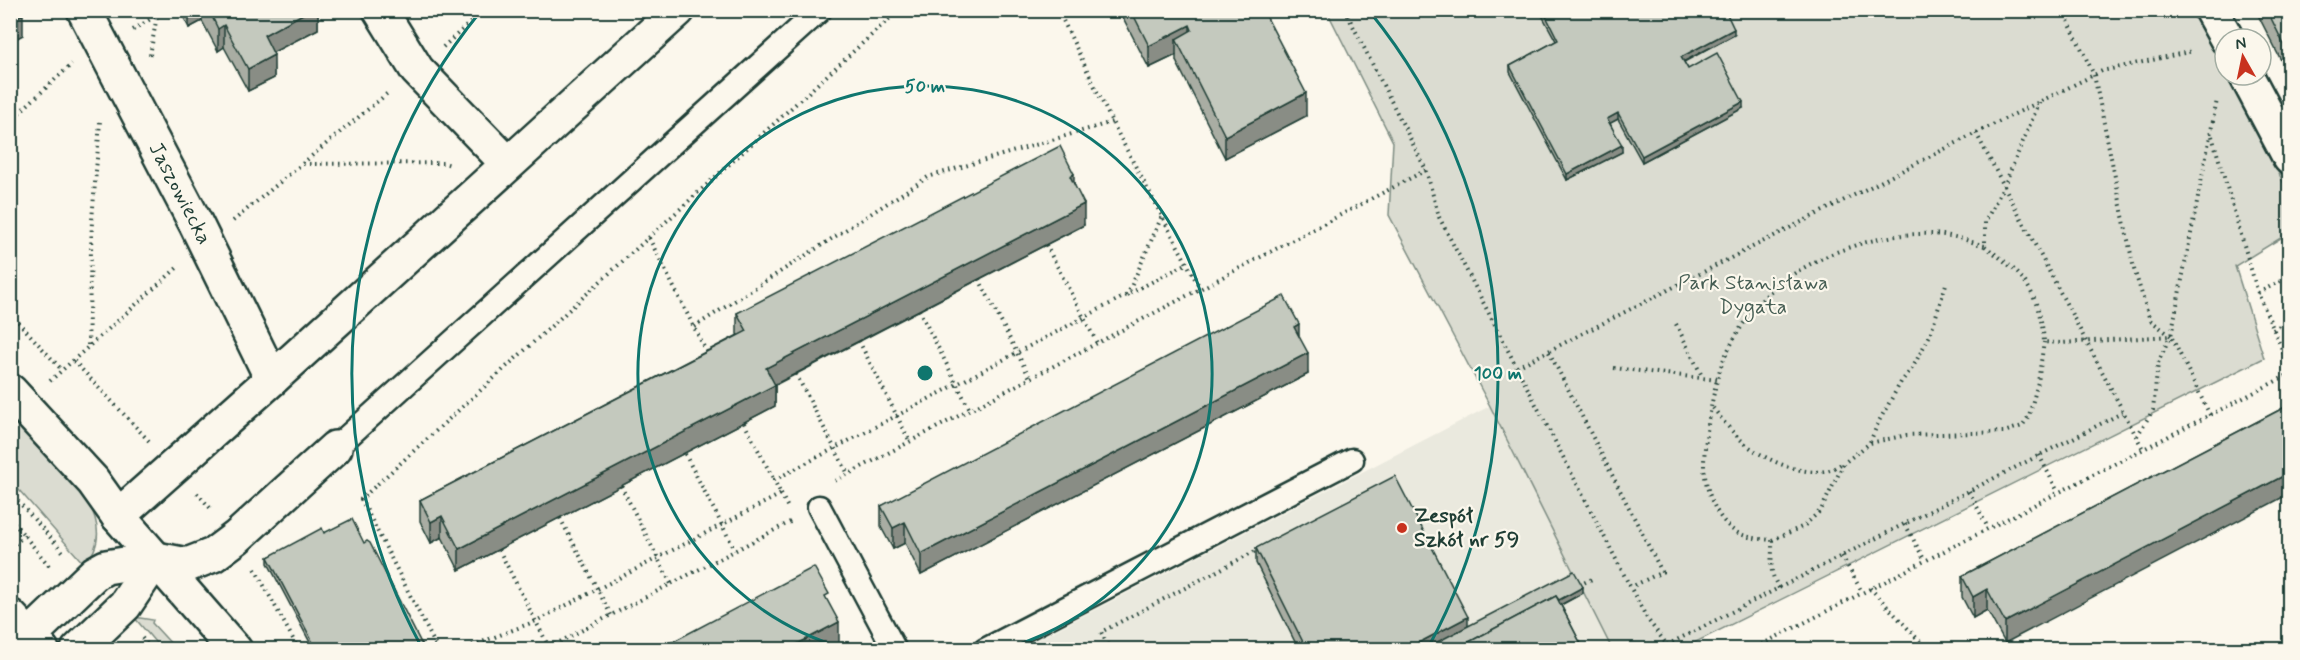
<svg xmlns="http://www.w3.org/2000/svg" width="2300" height="660" font-family="Mynerve,sans-serif">
	<style>
		.built { fill: #eae9de }
		.green { fill: #dbdcd1; stroke: #7d8c82; stroke-width: 1.5 }
		.lines { fill: none; stroke-linecap: round; stroke-linejoin: round }
		.service-casing { stroke: #1f3d34; stroke-width: 27 }
		.minor-casing { stroke: #1f3d34; stroke-width: 38 }
		.secondary-casing { stroke: #1f3d34; stroke-width: 38 }
		.path { stroke: #1f3d34; stroke-width: 4; stroke-dasharray: 1.5 4.5; stroke-linecap: butt }
		.service { stroke: #fbf7ec; stroke-width: 22 }
		.minor { stroke: #fbf7ec; stroke-width: 33 }
		.secondary { stroke: #fbf7ec; stroke-width: 33 }
		.wall { fill: #a9ada3; stroke: #1f3d34; stroke-width: 1.5 }
		.shaded-wall { fill: #898d85; stroke: #1f3d34; stroke-width: 1.5 }
		.building { fill: #c4c9be; stroke: #1f3d34; stroke-width: 1.5 }
		.ring { fill: none; stroke: #0f766e; stroke-width: 3 }
		.poi-dot { fill: #c8321e; stroke: #fbf7ec; stroke-width: 2 }
		.labels { text-anchor: middle; dominant-baseline: central; stroke-width: 4.5; stroke-linejoin: round; paint-order: stroke }
		.street-label { font-size: 21px; fill: #1f3d34; stroke: #fbf7ec }
		.park-label { font-size: 21px; fill: #455d53; stroke: #fbf7ec }
		.poi-label { font-size: 21px; font-weight: bold; fill: #1f3d34; stroke: #fbf7ec; text-anchor: start }
		.centre { fill: #0f766e; stroke: #fbf7ec; stroke-width: 3 }
		.ring-label { font-size: 18px; text-anchor: middle; font-weight: bold; fill: #0f766e; stroke: #fbf7ec; stroke-width: 4.5; stroke-linejoin: round; paint-order: stroke }
	</style>
	<rect width="100%" height="100%" fill="#fbf7ec"/>
	<filter id="ink" filterUnits="userSpaceOnUse"><feTurbulence type="fractalNoise" baseFrequency=".0167" numOctaves="2"/><feDisplacementMap in="SourceGraphic" scale="12" xChannelSelector="R" yChannelSelector="G"/><feConvolveMatrix kernelMatrix="1 2 1 2 8 2 1 2 1" color-interpolation-filters="sRGB"/></filter>
	<g filter="url(#ink)">
		<path class="built" d="M1490 406 1612 649 1017 650Z"/>
		<g class="green">
			<path d="M1327 11H2197L2225 66V75H2230L2289 194V233L2235 266 2264 358 1682 649H1612L1490 406 1389 215 1393 142Z"/>
			<path d="M18 418C46 450 130 520 84 564L11 481V429Z"/>
			<path d="M134 617 153 620 152 623 176 649H161Z"/>
		</g>
		<g class="lines">
			<g class="service-casing">
				<g id="service">
					<path d="M335 448 820 10"/>
					<path d="M819 507 895 650"/>
					<path d="M985 650 1352 460"/>
				</g>
			</g>
			<g class="minor-casing">
				<g id="minor">
					<path id="s1" d="M84 10 196 224 272 379"/>
					<path d="M380 10 417 70 508 164"/>
					<path d="M2211 10 2227 39"/>
					<path d="M2246 75 2290 158"/>
					<path d="M10 391 93 481 118 516 235 650"/>
					<path d="M118 516 272 379 678 10"/>
					<path d="M29 636 95 573 106 567 156 559 187 565 213 555 237 537 335 448"/>
					<path d="M78 650 125 605 156 559"/>
				</g>
			</g>
			<g class="secondary-casing">
				<path id="secondary" d="M10 616 42 650"/>
			</g>
			<g class="path">
				<path d="M1058 10 1112 122 1200 288"/>
				<path d="M1345 10 1426 170 1439 217 1635 596 1648 620 1671 650"/>
				<path d="M2063 10 2094 75 2134 269 2150 320 2171 336"/>
				<path d="M133 30 157 15"/>
				<path d="M443 47 484 10"/>
				<path d="M150 55 158 10"/>
				<path d="M10 121 72 64"/>
				<path d="M1976 133 2143 449"/>
				<path d="M2212 136 2258 293 2290 368"/>
				<path d="M303 164 444 163 451 165"/>
				<path d="M233 221 389 92"/>
				<path d="M649 238 708 355"/>
				<path d="M1046 245 1097 343"/>
				<path d="M1985 246C1997 256 2011 265 2021 277 2035 292 2043 322 2044 342L2062 343 2171 336"/>
				<path d="M979 279 1030 378"/>
				<path d="M2258 293 2290 276"/>
				<path d="M1127 296 1162 216"/>
				<path d="M919 310 970 410"/>
				<path d="M10 313 62 370"/>
				<path d="M1676 324 1702 376"/>
				<path d="M694 327 928 177 1112 122"/>
				<path d="M2273 330 2290 319"/>
				<path d="M859 341 910 442"/>
				<path d="M88 345 92 220 100 122"/>
				<path d="M1549 352 1662 572 1631 587"/>
				<path d="M74 361 149 441"/>
				<path d="M1517 367 1976 133 2102 71 2193 51"/>
				<path d="M1614 368 1718 380"/>
				<path d="M796 374 848 474"/>
				<path d="M50 381 177 268"/>
				<path d="M1713 408C1721 418 1730 430 1740 439 1759 458 1804 478 1830 470 1834 469 1839 465 1843 463"/>
				<path d="M2210 415 2171 336 2217 100"/>
				<path d="M744 423 774 480"/>
				<path d="M2137 436 2153 410 2158 363 2170 336"/>
				<path d="M1870 442 1879 421 1901 382 1913 367 1930 335 1947 281"/>
				<path d="M685 454 735 550"/>
				<path d="M2039 455 2058 492"/>
				<path d="M835 481 1426 170"/>
				<path d="M621 486 671 584"/>
				<path d="M1969 491 1988 528"/>
				<path d="M10 492 64 553"/>
				<path d="M197 493 212 510"/>
				<path d="M781 494 788 508"/>
				<path d="M10 505 17 499"/>
				<path d="M10 518 50 567"/>
				<path d="M560 518 611 615"/>
				<path d="M1905 524 1925 561"/>
				<path d="M1772 540 1804 526 1821 510 1844 463 1870 443 1907 435 2004 432 2022 426 2029 416 2038 382 2044 342"/>
				<path d="M10 548 25 535"/>
				<path d="M499 550 549 647"/>
				<path d="M1842 556 1862 592"/>
				<path d="M255 569 299 650"/>
				<path d="M1579 585 1592 579"/>
				<path d="M1779 588C1767 569 1773 560 1772 540 1760 539 1747 538 1736 532 1716 520 1704 487 1704 464 1704 441 1714 383 1723 361 1732 341 1744 320 1759 303 1799 257 1890 225 1950 236 1962 238 1974 243 1985 246V222L2004 186 2040 101"/>
				<path d="M1870 588 1928 650"/>
				<path d="M142 638 151 650"/>
				<path d="M1667 645 2124 412"/>
				<path d="M438 650 361 499 899 10"/>
				<path d="M461 650 536 621 781 494 774 480 1186 264"/>
				<path d="M544 650 792 521"/>
				<path d="M1110 650 1101 632 1261 548"/>
				<path d="M1751 650 2290 374"/>
			</g>
			<use href="#service" class="service"/>
			<use href="#minor" class="minor"/>
			<use href="#secondary" class="secondary"/>
		</g>
		<g class="wall">
			<path d="M180 10H318V29L273 52 274 78 248 91 224 47 218 51 202 21 189 28Z"/>
			<path d="M1119 10H1263L1306 116 1225 158 1176 61V55L1149 68Z"/>
			<path d="M1539 10H1570L1572 14 1734 35 1684 62 1688 69 1743 108 1642 162 1618 119 1610 123 1622 152 1567 180 1510 72V66L1556 41Z"/>
			<path d="M2258 10H2289V76L2258 15Z"/>
			<path d="M1074 183 1084 225 775 385V406L459 570 442 537 431 543 420 521V500L738 335 737 334V313Z"/>
			<path d="M1299 337 1308 374 921 575 905 543 893 549 881 527V506Z"/>
			<path d="M2289 405 2005 643 1987 610 1973 618 1962 597V576Z"/>
			<path d="M324 533 364 543 422 650H314L268 563V557Z"/>
			<path d="M1256 548 1468 626 1583 593 1561 605 1584 650H1299L1256 563Z"/>
		</g>
		<g class="shaded-wall">
			<path d="M189 10H202V21L189 28Z"/>
			<path d="M310 10H318V29L264 57V35Z"/>
			<path d="M23 14V35L10 42V21Z"/>
			<path d="M224 25V47L218 51V29Z"/>
			<path d="M1190 25V48L1176 39V55L1149 68V46Z"/>
			<path d="M1734 29V35L1681 63V57Z"/>
			<path d="M274 55V78L248 91V69Z"/>
			<path d="M1306 93V116L1225 158V136Z"/>
			<path d="M1743 102V108L1642 162V156Z"/>
			<path d="M1618 113V119L1607 125V119Z"/>
			<path d="M1622 145V152L1567 180V174Z"/>
			<path d="M1074 174V195L1070 176Z"/>
			<path d="M1084 204V225L766 389V368Z"/>
			<path d="M1299 324V345L1294 327Z"/>
			<path d="M1308 353V374L921 575V554Z"/>
			<path d="M775 385V406L459 570V549Z"/>
			<path d="M2289 473V494L2005 643V622Z"/>
			<path d="M442 516V537L431 543V522Z"/>
			<path d="M905 522V543L893 549V528Z"/>
			<path d="M1583 587V593L1475 650H1463Z"/>
			<path d="M1987 589V610L1973 618V597Z"/>
			<path d="M1468 617V632L1434 650H1405Z"/>
			<path d="M839 622V643L826 650H786Z"/>
			<path d="M422 645V650H416V648Z"/>
		</g>
		<g class="building">
			<path d="M10 10H21L23 14 10 21Z"/>
			<path d="M209 10H310L264 35 274 55 248 69 224 25 218 29Z"/>
			<path d="M1131 10H1263L1306 93 1225 136 1176 39 1192 30 1190 25 1149 46Z"/>
			<path d="M1543 10H1570L1572 14 1579 10H1725L1734 29 1681 57 1688 69 1717 53 1743 102 1642 156 1618 113 1607 119 1622 145 1567 174 1510 66 1558 40Z"/>
			<path d="M2267 10H2289V55Z"/>
			<path d="M1060 146 1074 174 1070 176 1084 204 766 368 775 385 459 549 442 516 431 522 420 500 747 331 737 313Z"/>
			<path d="M1284 296 1299 324 1294 327 1308 353 921 554 905 522 893 528 881 506Z"/>
			<path d="M2289 405V473L2005 622 1987 589 1973 597 1962 576Z"/>
			<path d="M1395 476 1468 617 1405 650H1307L1256 548Z"/>
			<path d="M352 519 364 543 367 541 370 543 422 645 416 648 417 650H317L268 557 322 528 324 533Z"/>
			<path d="M814 567 829 594 825 596 839 622 786 650H657Z"/>
			<path d="M1574 571 1583 587 1559 600 1556 596 1454 650H1422Z"/>
			<path d="M1556 596 1584 650H1454Z"/>
		</g>
	</g>
	<g class="ring">
		<path d="M846 649A287 287 0 1 1 1004 649"/>
		<path d="M421 646A573 573 0 0 1 480 12M1370 12A573 573 0 0 1 1429 646"/>
	</g>
	<circle class="poi-dot" cx="1402" cy="528" r="6"/>
	<g class="labels">
		<g class="street-label">
			<text stroke="none"><textPath href="#s1" startOffset="207">Jaszowiecka</textPath></text>
		</g>
		<g class="park-label">
			<text x="1753" y="283">Park Stanisława<tspan x="1753" dy="24">Dygata</tspan></text>
		</g>
		<g class="poi-label">
			<text x="1414" y="516">Zespół<tspan x="1414" dy="24">Szkół nr 59</tspan></text>
		</g>
	</g>
	<circle cx="925" cy="373" r="9" class="centre"/>
	<g class="ring-label">
		<text x="925" y="92">50 m</text>
		<text x="1498" y="379">100 m</text>
	</g>
	<rect width="2300" height="660" fill="none" stroke="#fbf7ec" stroke-width="36"/>
	<rect x="18" y="18" width="2264" height="624" fill="none" stroke="#1f3d34" stroke-width="2" filter="url(#ink)"/>
	<g transform="translate(2243 57) rotate(351)"><circle r="28" fill="#fbf7ec" stroke="#a3ada2" stroke-width="1.5"/>
	<path d="M0-4.5L10 22L0 15L-10 22Z" fill="#c8321e"/>
	<text y="-9" font-size="16" font-weight="bold" text-anchor="middle" fill="#1f3d34">N</text>
	</g>
</svg>
